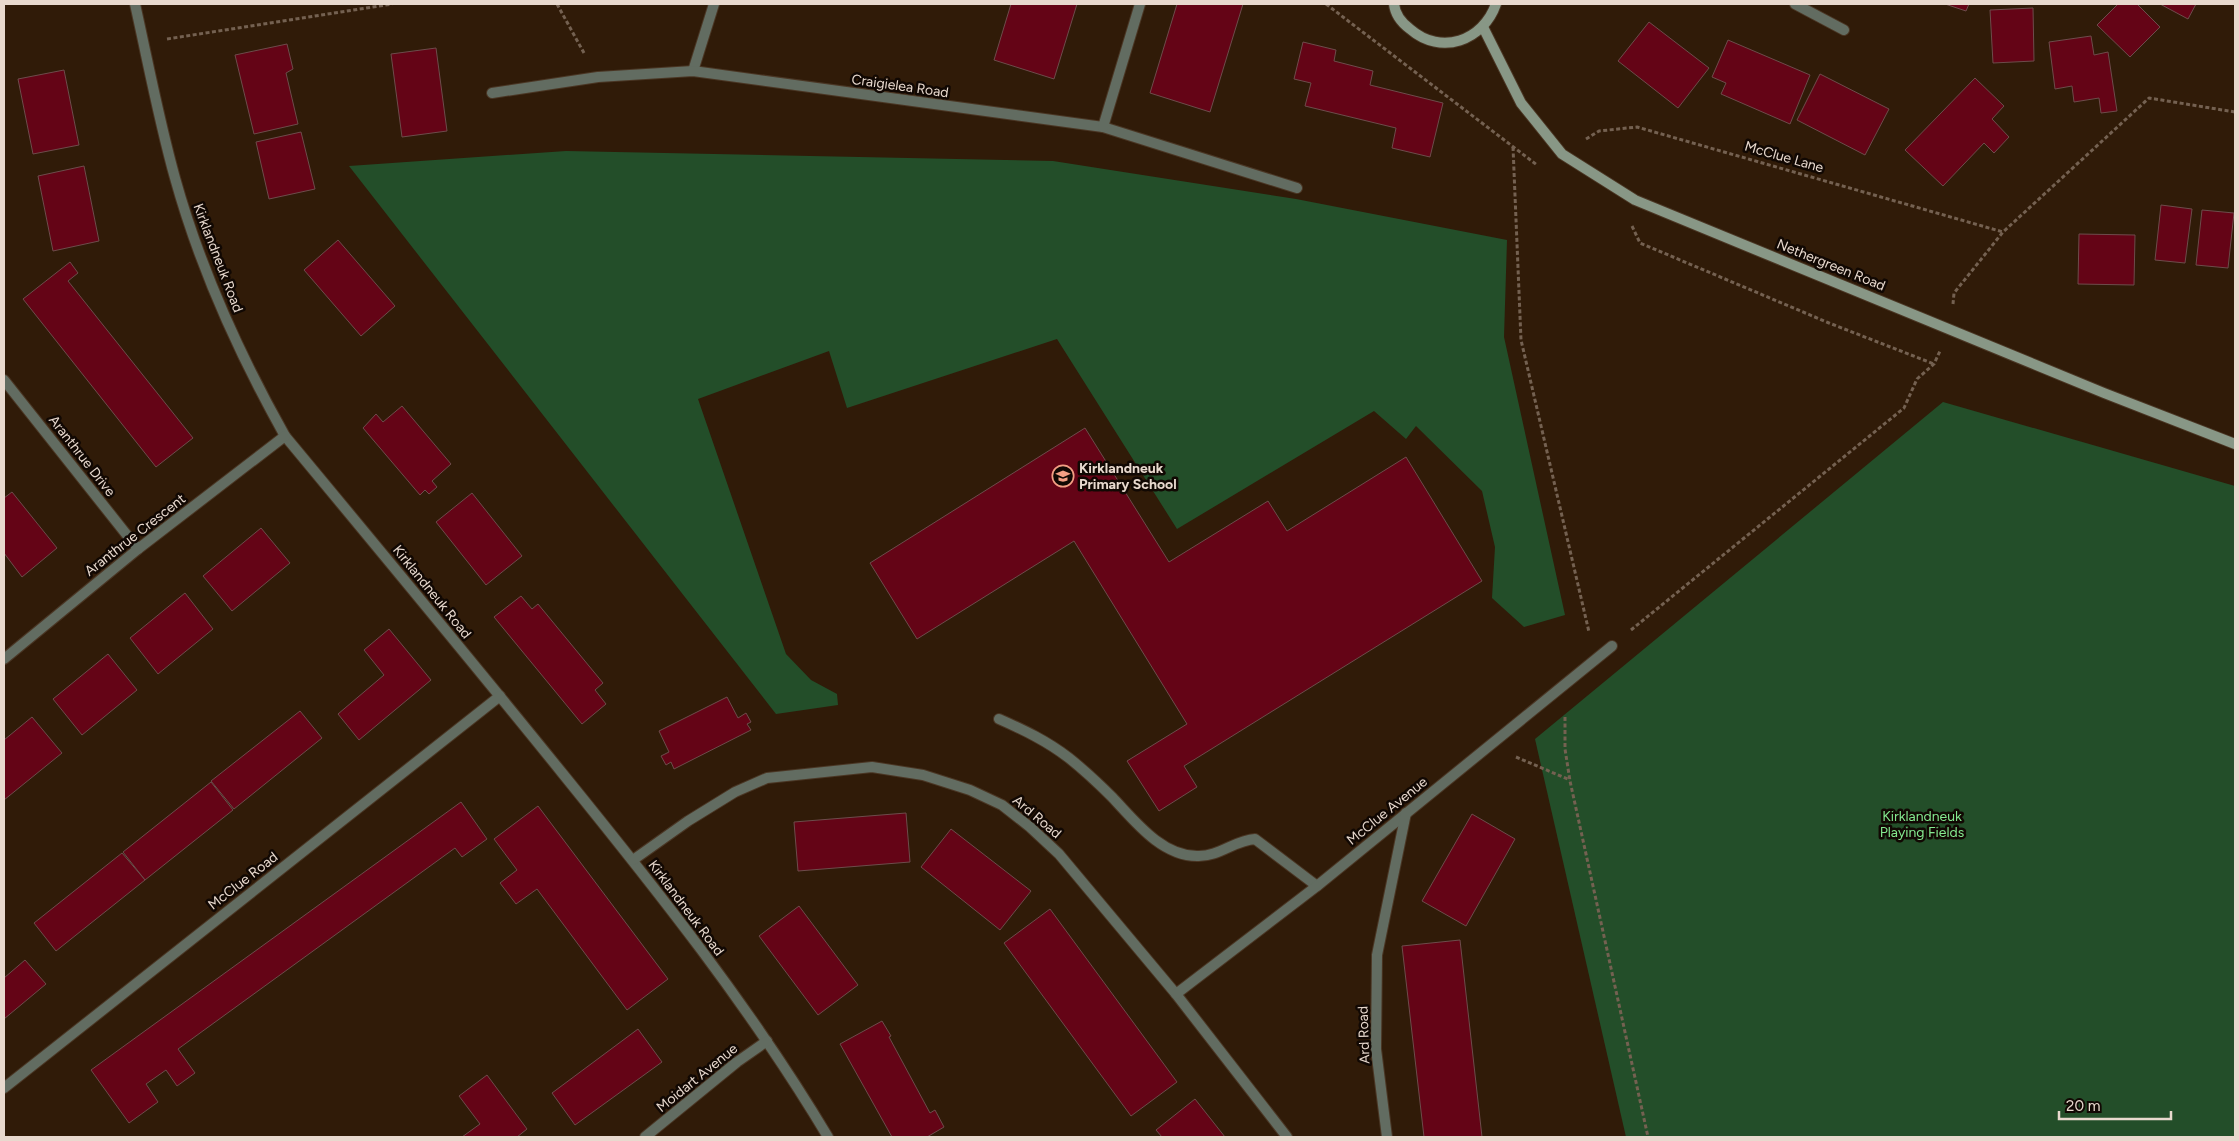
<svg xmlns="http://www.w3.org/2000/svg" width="2239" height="1141" font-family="Figtree,sans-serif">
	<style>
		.green { fill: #234e29 }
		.building { fill: #640416; stroke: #6d4c4b }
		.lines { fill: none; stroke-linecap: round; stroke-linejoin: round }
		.lane-casing { stroke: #4a3624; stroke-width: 12 }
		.street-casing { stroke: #4a3624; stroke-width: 12 }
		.secondary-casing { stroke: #4a3624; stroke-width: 12 }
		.path { stroke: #746151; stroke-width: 3; stroke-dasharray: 4 2.5; stroke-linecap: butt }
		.lane { stroke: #626c61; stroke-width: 10 }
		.street { stroke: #626c61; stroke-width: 10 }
		.secondary { stroke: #889786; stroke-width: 10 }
		.labels { text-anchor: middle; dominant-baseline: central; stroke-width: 5; stroke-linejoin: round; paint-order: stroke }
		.street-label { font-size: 14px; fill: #e8d9ce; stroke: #110803 }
		.poi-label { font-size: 14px; font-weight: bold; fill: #e8d9ce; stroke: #110803; text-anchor: start }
		.park-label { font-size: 14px; fill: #84e98f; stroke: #110803 }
	</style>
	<rect width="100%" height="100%" fill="#301b08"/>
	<g class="green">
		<path d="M566 151 1053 161 1296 199 1507 240 1504 337 1565 615 1524 627 1492 598 1495 547 1482 491 1416 426 1406 439 1374 411 1177 529 1057 339 847 408 829 351 698 399 786 654 811 680 837 694 838 705 776 714 349 166Z"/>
		<path d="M1943 402 2235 486V1137H1626L1535 739Z"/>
	</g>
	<g class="building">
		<path d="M1011 4H1077L1054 79 994 60Z"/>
		<path d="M1177 4H1243L1210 112 1150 93Z"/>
		<path d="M1945 4H1969L1966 11Z"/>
		<path d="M2118 4H2137L2160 27 2130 57 2097 25Z"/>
		<path d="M2160 4H2196L2188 19Z"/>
		<path d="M2033 8 2034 61 1993 63 1990 10Z"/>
		<path d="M1649 22 1709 68 1678 108 1618 61Z"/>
		<path d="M2091 36 2094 55 2108 52 2117 111 2101 113 2099 98 2074 102 2072 86 2055 89 2049 42Z"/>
		<path d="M1728 40 1810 75 1790 124 1721 94 1726 83 1712 77Z"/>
		<path d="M1303 42 1336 50 1334 61 1373 71 1370 85 1443 103 1430 157 1392 148 1396 128 1305 106 1311 83 1294 79Z"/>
		<path d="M287 44 293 69 286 73 298 124 254 134 235 55Z"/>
		<path d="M436 48 447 131 402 137 391 54Z"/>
		<path d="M64 70 79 145 33 154 18 79Z"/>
		<path d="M1820 74 1889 109 1865 155 1797 120Z"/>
		<path d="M1975 78 2004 106 1992 119 2009 137 1994 153 1984 143 1943 186 1905 150Z"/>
		<path d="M301 132 315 189 269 199 256 142Z"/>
		<path d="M84 166 99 241 53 251 38 176Z"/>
		<path d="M2161 205 2192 209 2185 263 2155 260Z"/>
		<path d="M2202 210 2234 213 2228 268 2196 265Z"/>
		<path d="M2079 234 2135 235 2134 285 2078 284Z"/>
		<path d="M338 240 395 306 361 336 304 270Z"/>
		<path d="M70 262 78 273 68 281 193 438 156 467 23 299Z"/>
		<path d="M402 406 451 464 432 481 437 487 429 494 425 490 420 495 363 428 376 414 383 422Z"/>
		<path d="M1085 428 1169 562 1268 501 1287 531 1406 457 1482 581 1184 766 1197 787 1159 811 1127 761 1187 724 1074 541 917 639 870 563Z"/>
		<path d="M12 492 57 548 22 577 4 553V498Z"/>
		<path d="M472 493 522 556 486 585 436 522Z"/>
		<path d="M261 528 290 563 232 611 203 576Z"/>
		<path d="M185 593 213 629 158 674 130 638Z"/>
		<path d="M521 596 532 609 538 604 603 683 595 690 606 704 582 724 494 617Z"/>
		<path d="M389 629 431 680 359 740 338 714 384 675 364 650Z"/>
		<path d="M108 654 137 690 82 735 53 699Z"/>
		<path d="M727 697 738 718 746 713 751 722 747 724 751 730 674 769 671 762 666 765 661 756 669 752 659 731Z"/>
		<path d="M300 711 322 738 234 809 211 781Z"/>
		<path d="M32 717 62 753 4 800V740Z"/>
		<path d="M211 782 233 810 145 880 123 852Z"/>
		<path d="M461 802 487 839 462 857 455 848 178 1049 195 1073 177 1086 166 1070 146 1084 158 1102 129 1123 91 1070Z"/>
		<path d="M538 806 668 979 627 1010 537 889 516 904 500 883 517 870 494 839Z"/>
		<path d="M906 813 910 862 798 871 794 822Z"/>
		<path d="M1472 814 1515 839 1466 926 1422 901Z"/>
		<path d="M951 829 1031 891 1000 930 921 867Z"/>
		<path d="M122 853 145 880 56 951 34 923Z"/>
		<path d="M799 906 858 985 818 1015 759 936Z"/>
		<path d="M1050 909 1177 1082 1131 1116 1004 943Z"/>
		<path d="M1460 940 1482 1137H1424L1402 946Z"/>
		<path d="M25 960 46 984 4 1019V978Z"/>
		<path d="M882 1021 891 1036 889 1037 930 1113 935 1110 944 1127 927 1137H892L840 1044Z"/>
		<path d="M638 1029 662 1062 575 1125 552 1093Z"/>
		<path d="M487 1075 527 1129 517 1137H462L480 1124 459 1096Z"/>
		<path d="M1195 1099 1225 1137H1162L1156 1130Z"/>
	</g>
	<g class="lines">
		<g class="lane-casing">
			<path id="lane" d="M999 719C1024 730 1047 741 1069 758 1084 770 1098 783 1112 797 1134 820 1161 856 1197 856 1219 857 1235 840 1255 839L1317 886"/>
		</g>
		<g class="street-casing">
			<g id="street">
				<path d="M135 4C148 62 159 121 175 178 200 268 239 354 285 436 378 548 471 660 563 774 657 890 751 1008 828 1137"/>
				<path d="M1795 4 1844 30"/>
				<path d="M693 71 714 4"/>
				<path d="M492 93 598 77 693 71 1103 127 1297 188"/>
				<path d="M1103 127 1140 4"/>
				<path d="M4 380 138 549"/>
				<path d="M4 659 138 549 285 436"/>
				<path d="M633 860 688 821 735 792 767 778 872 767 923 775 970 790 1002 805 1030 827 1059 854 1176 994 1287 1137"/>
				<path d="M1176 994 1317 886 1612 646"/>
				<path d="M4 1088 500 696"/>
				<path d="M645 1137 737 1062 767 1041"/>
				<path d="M1387 1137 1376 1049 1377 955 1406 813"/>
			</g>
		</g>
		<g class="secondary-casing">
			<g id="secondary">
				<path d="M1394 4C1395 14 1402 23 1410 29 1441 56 1483 41 1496 4"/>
				<path d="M1483 27 1521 103 1562 154 1635 200 2104 393 2235 444"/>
			</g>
		</g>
		<g class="path">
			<path d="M557 4 584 53"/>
			<path d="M1326 4 1537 165"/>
			<path d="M167 39 392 4"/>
			<path d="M1586 139 1599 131 1637 127 2003 232"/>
			<path d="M1513 147 1521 340 1589 632"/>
			<path d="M1632 226 1640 243 1829 323 1934 364"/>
			<path d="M1953 304 1954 293 2003 232 2149 98 2235 112"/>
			<path d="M1631 630 1904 408 1917 379 1934 364 1940 351"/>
			<path d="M1565 717V749L1570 781 1648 1137"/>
			<path d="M1516 757 1570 780"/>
		</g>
		<use href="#lane" class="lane"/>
		<use href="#street" class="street"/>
		<use href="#secondary" class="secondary"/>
	</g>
	<defs>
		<g id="school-ring" transform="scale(1.125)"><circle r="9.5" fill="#110803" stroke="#f39f84" stroke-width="1.5"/><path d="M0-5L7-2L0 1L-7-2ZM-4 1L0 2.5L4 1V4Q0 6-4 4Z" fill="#f39f84"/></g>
	</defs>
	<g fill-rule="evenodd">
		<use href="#school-ring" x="1063" y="476"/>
	</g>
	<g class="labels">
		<g class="street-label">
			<text transform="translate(900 86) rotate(8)">Craigielea Road</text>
			<text transform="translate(1784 157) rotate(16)">McClue Lane</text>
			<text transform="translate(218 258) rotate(69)">Kirklandneuk Road</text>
			<text transform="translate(1831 265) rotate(22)">Nethergreen Road</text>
			<text transform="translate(82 456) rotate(52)">Aranthrue Drive</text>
			<text transform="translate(135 535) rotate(-38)">Aranthrue Crescent</text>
			<text transform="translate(432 592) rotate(51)">Kirklandneuk Road</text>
			<text transform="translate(1387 811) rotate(-39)">McClue Avenue</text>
			<text transform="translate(1037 817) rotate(40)">Ard Road</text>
			<text transform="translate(243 881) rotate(-38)">McClue Road</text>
			<text transform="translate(686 908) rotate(53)">Kirklandneuk Road</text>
			<text transform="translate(1364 1035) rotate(-92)">Ard Road</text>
			<text transform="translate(697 1078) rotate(-39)">Moidart Avenue</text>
		</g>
		<g class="poi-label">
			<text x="1079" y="468">Kirklandneuk<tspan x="1079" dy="16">Primary School</tspan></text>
		</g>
		<g class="park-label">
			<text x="1922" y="816">Kirklandneuk<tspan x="1922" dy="16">Playing Fields</tspan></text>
		</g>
	</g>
	<rect width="2239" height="1141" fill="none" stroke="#e8d9ce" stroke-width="10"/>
	<path d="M2059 1111v8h112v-8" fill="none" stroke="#e8d9ce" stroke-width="2.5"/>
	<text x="2066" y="1111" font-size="15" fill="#e8d9ce" stroke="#110803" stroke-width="4" paint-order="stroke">20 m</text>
</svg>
